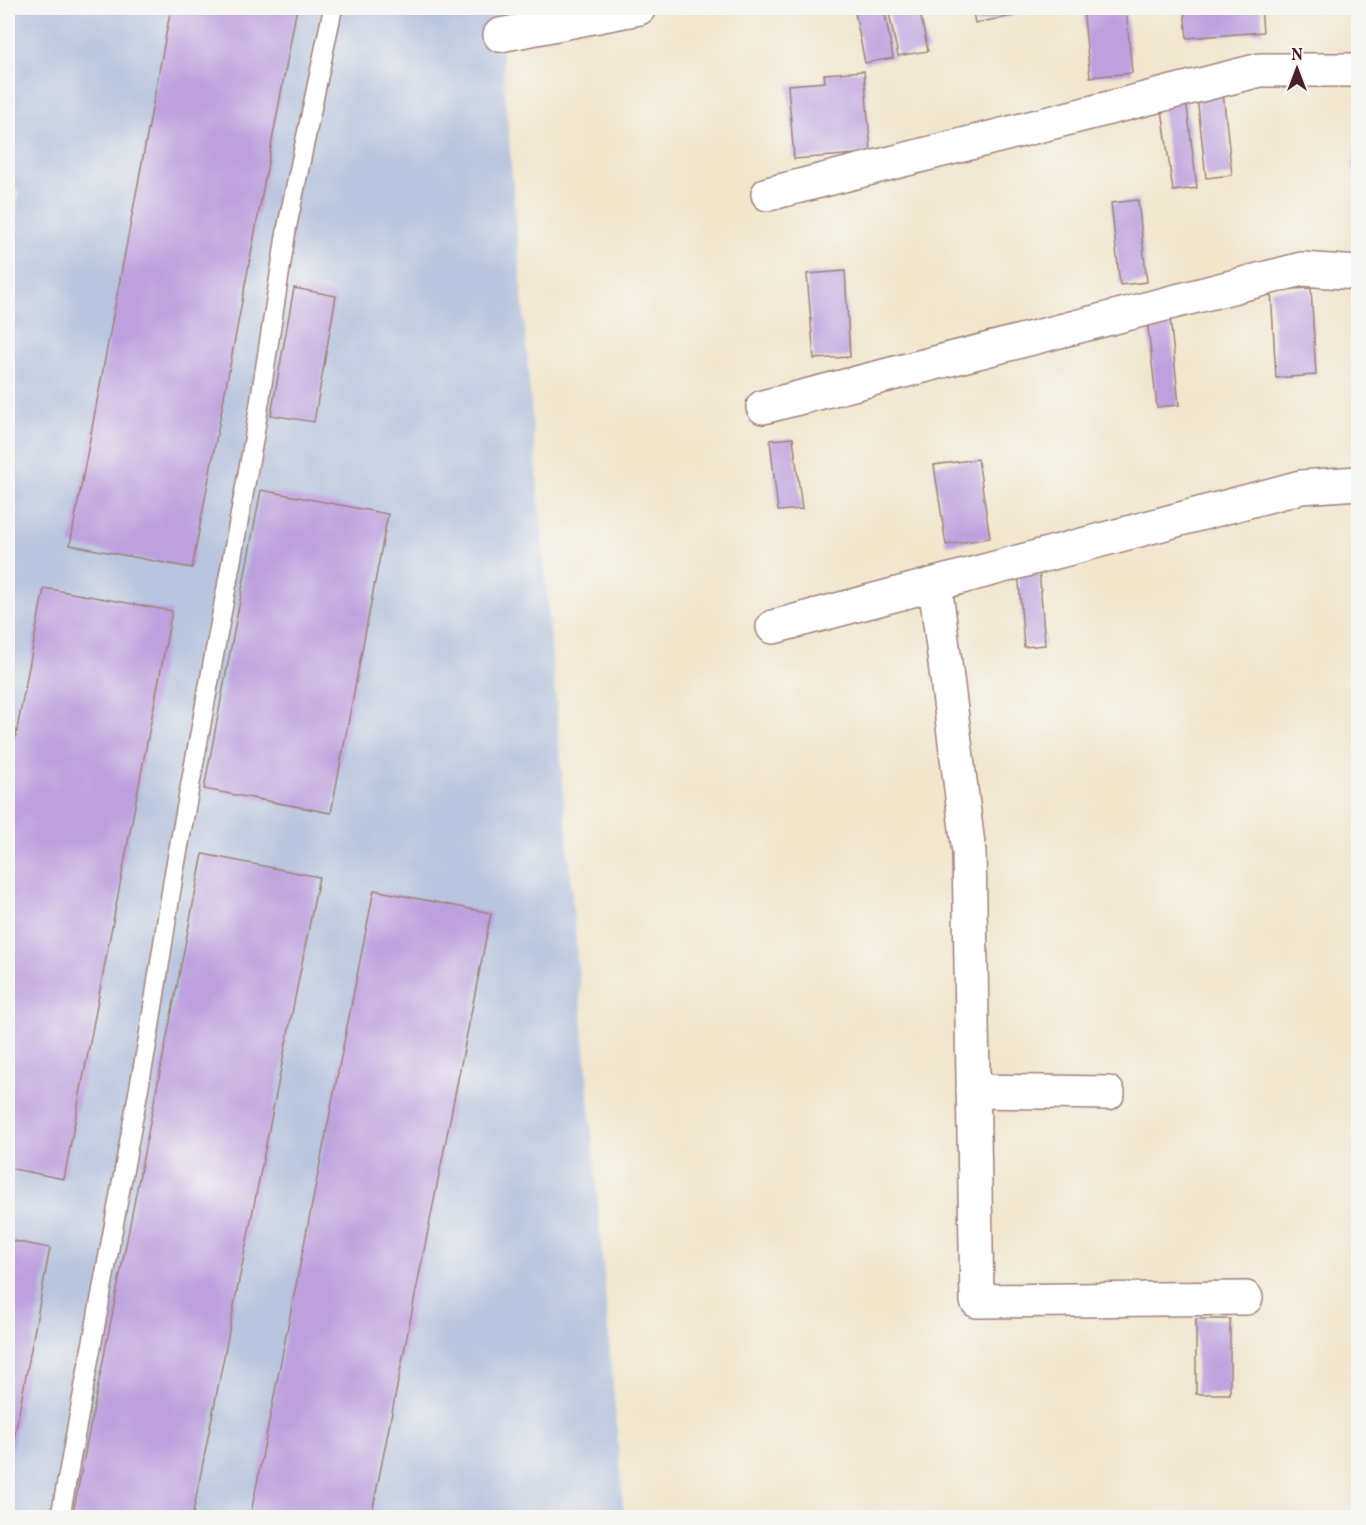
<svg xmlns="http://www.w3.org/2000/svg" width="1366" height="1525" font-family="Vollkorn,serif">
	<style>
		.industrial { fill: #b9c5de }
		.building { fill: #bda0de }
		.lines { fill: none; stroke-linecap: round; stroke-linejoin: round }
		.lane-casing { stroke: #9e827c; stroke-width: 21 }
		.street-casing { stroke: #9e827c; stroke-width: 36 }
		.lane { stroke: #fff; stroke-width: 18 }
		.street { stroke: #fff; stroke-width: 33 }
	</style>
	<rect width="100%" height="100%" fill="#f6f6f2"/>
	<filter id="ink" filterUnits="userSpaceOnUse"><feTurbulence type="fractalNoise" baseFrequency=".0167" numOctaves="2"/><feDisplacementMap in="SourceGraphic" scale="12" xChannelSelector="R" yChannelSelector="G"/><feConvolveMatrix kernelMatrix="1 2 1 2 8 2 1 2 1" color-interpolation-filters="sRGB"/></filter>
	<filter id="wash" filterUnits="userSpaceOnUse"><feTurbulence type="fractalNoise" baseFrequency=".008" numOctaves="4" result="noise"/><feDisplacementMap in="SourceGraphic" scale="24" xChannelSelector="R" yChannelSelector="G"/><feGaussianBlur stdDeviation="1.35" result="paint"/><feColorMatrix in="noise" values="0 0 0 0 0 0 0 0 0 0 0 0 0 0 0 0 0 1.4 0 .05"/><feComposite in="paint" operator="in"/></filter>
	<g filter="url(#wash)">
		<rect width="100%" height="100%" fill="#f1e5cc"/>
		<path class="industrial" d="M8 8H498L624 1517H8V286L18 192 8 184Z"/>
		<g id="blocks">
			<g class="building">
				<path d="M171 8H297L192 568 70 545Z"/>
				<path d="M854 8H884L893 58 865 63Z"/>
				<path d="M888 8H919L928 51 898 56Z"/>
				<path d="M972 8H1011L1013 16 975 23Z"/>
				<path d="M1083 8H1126L1132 73 1090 77Z"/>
				<path d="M1184 8H1261L1263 32 1187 38Z"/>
				<path d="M864 71 871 153 794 159 788 85 825 82 824 74Z"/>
				<path d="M1223 93 1232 175 1206 178 1197 97Z"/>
				<path d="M1186 99 1197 188 1173 191 1161 102Z"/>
				<path d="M1357 140 1358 141V170L1352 168Z"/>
				<path d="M1138 200 1147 282 1120 285 1111 203Z"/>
				<path d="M845 271 850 357 814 359 807 274Z"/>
				<path d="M294 288 336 296 314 422 271 415Z"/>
				<path d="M1311 288 1316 375 1276 378 1271 290Z"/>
				<path d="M1170 317 1179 405 1157 407 1147 319Z"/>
				<path d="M793 438 802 509 778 511 770 440Z"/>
				<path d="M978 459 990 538 946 545 934 465Z"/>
				<path d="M261 490 388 514 331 813 204 789Z"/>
				<path d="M1039 568 1045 645 1024 647 1018 570Z"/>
				<path d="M44 588 172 611 64 1179 8 1168V777Z"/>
				<path d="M203 854 319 877 192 1518H72Z"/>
				<path d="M374 890 491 913 371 1518H250Z"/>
				<path d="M8 1240 50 1248 9 1466H8Z"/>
				<rect x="1196" y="1319" width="34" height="75"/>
			</g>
		</g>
	</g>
	<g filter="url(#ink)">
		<use href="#blocks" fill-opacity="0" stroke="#9e827c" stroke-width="1.5"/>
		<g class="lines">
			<g class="lane-casing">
				<path id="lane" d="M60 1518 148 1039 174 873 254 438 287 227 333 8"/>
			</g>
			<g class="street-casing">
				<g id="street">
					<path d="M500 35 639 8"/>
					<path d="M768 194 1260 70H1358"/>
					<path d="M763 407 1302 269 1358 273"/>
					<path d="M935 584 969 852 977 1301 1246 1298"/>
					<path d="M773 627 1301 487 1358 483"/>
					<path d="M973 1091 1108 1093"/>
				</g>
			</g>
			<use href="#lane" class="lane"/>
			<use href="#street" class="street"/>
		</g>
	</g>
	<rect width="1366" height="1525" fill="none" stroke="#f6f6f2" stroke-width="30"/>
	<g transform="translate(1297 69)" stroke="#f6f6f2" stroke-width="4.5" paint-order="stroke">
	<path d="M0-4.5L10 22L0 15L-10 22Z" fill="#4a1f2b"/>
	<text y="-9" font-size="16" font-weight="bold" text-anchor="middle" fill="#4a1f2b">N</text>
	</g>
</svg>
